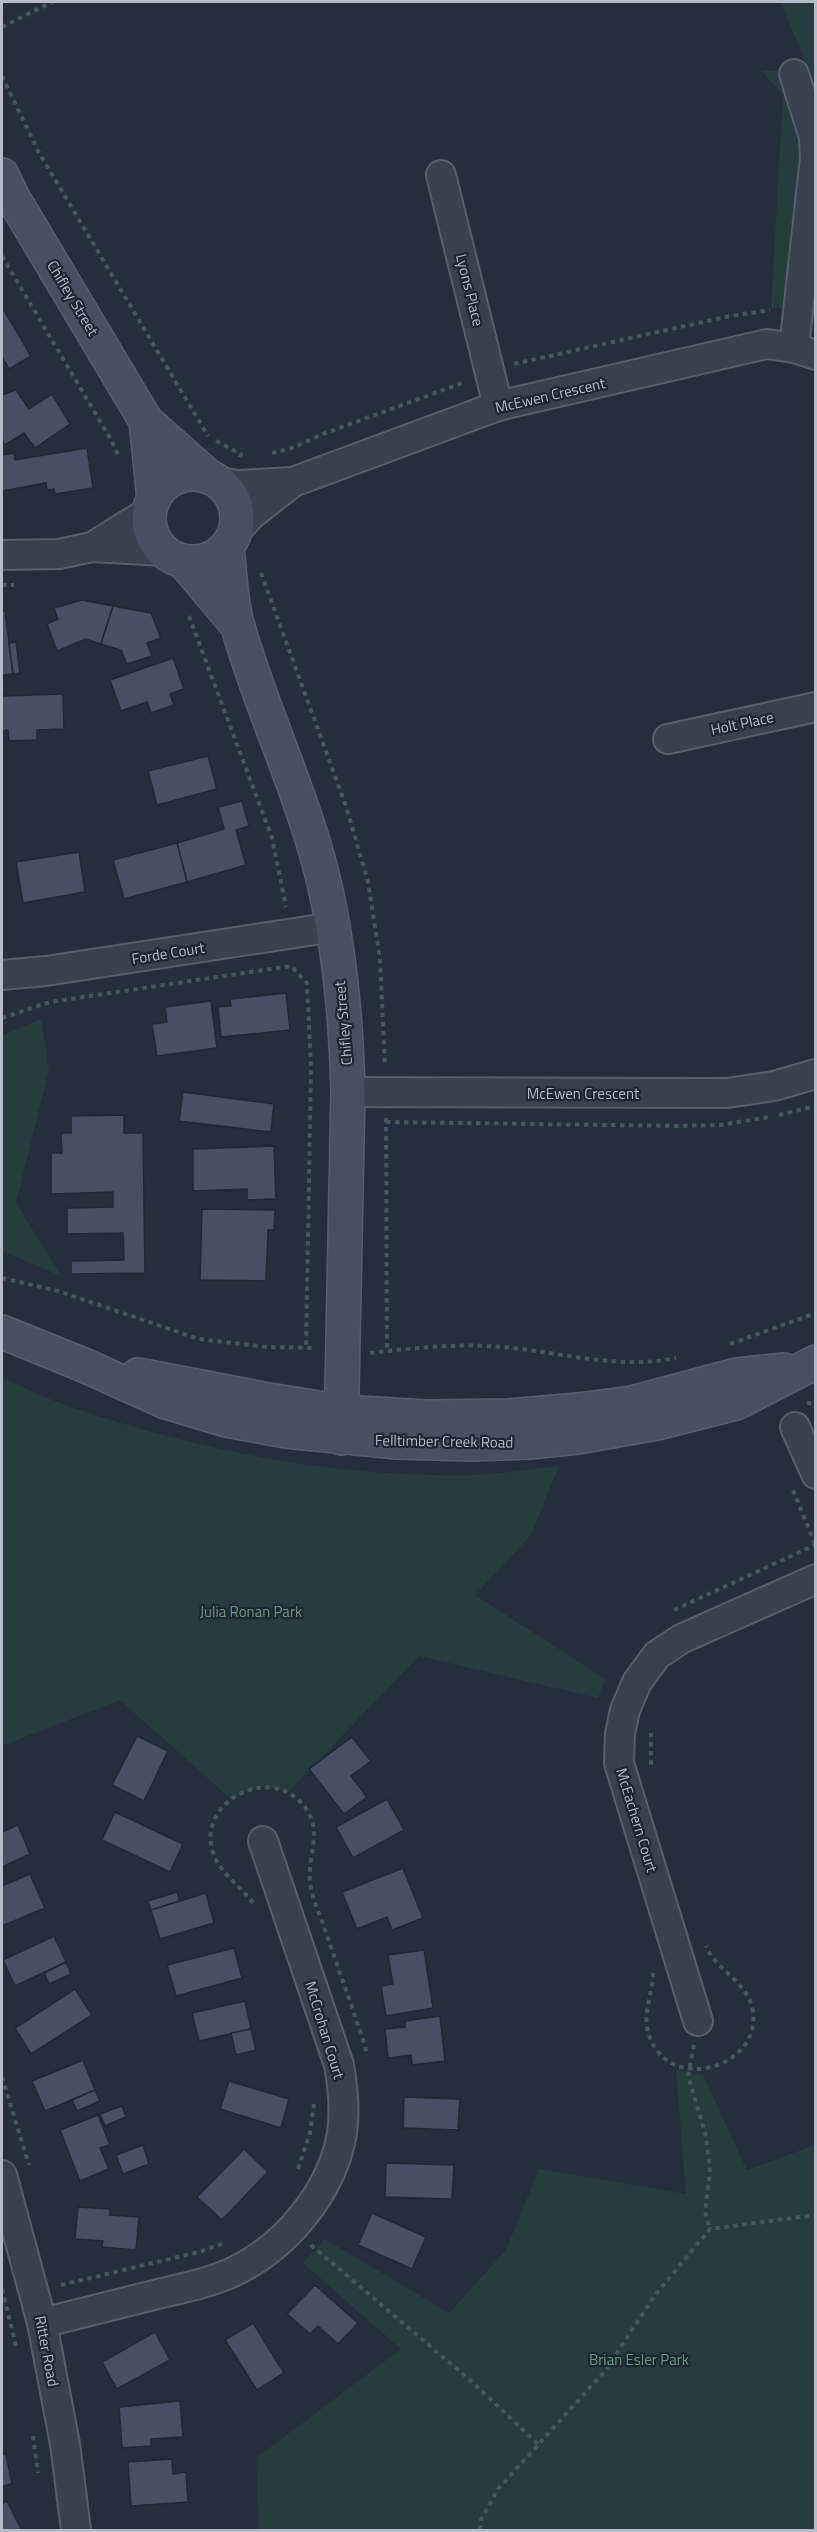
<svg xmlns="http://www.w3.org/2000/svg" width="817" height="2532" font-family="'Titillium Web',sans-serif">
	<style>
		.green { fill: #263c3f }
		.building { fill: #455162; stroke: #1f2835; stroke-width: 1.5 }
		.lines { fill: none; stroke-linecap: round; stroke-linejoin: round }
		.street-casing { stroke: #565f6c; stroke-width: 32 }
		.secondary-casing { stroke: #565f6c; stroke-width: 36 }
		.path { stroke: #44595c; stroke-width: 4; stroke-dasharray: 4.5 4.5; stroke-linecap: butt }
		.street { stroke: #38414e; stroke-width: 28 }
		.secondary { stroke: #465061; stroke-width: 33 }
		.labels { text-anchor: middle; dominant-baseline: central; stroke-width: 4.5; stroke-linejoin: round; paint-order: stroke }
		.street-label { font-size: 15px; fill: #b4bcc9; stroke: #1d2633 }
		.park-label { font-size: 15px; fill: #6b9a76; stroke: #1d2633 }
	</style>
	<rect width="100%" height="100%" fill="#242f3e"/>
	<g class="green">
		<path d="M781 2H815V311L771 308 783 95 761 70 810 74Z"/>
		<path d="M41 1019 49 1070 16 1203 61 1276 2 1251V1035Z"/>
		<path d="M2 1378C27 1389 51 1401 77 1409 204 1452 339 1478 474 1475 502 1474 531 1469 559 1466L531 1535 475 1595 605 1679 598 1698 419 1656 289 1791 262 1786 230 1798 120 1700 2 1746Z"/>
		<path d="M676 2070 703 2075 747 2170 815 2145V2530H259L256 2458 401 2349 303 2263 325 2239 449 2313 506 2250 539 2169 686 2194Z"/>
	</g>
	<g class="building">
		<path d="M4 310 31 356 9 369 2 357V311Z"/>
		<path d="M16 390 29 409 52 394 70 424 35 448 24 433 5 445 2 439V395Z"/>
		<path d="M87 448 93 488 55 494 54 489 47 490 46 483 2 491V455L14 453 15 460Z"/>
		<path d="M82 600 113 606 101 644 86 639 57 651 47 624 58 619 54 608Z"/>
		<path d="M113 606 151 613 161 638 147 643 152 656 127 664 121 650 101 644Z"/>
		<path d="M2 611H5L13 674 2 675Z"/>
		<path d="M16 642 20 673 13 674 9 643Z"/>
		<path d="M173 658 184 689 170 694 174 705 151 713 147 702 121 711 110 680Z"/>
		<path d="M63 694 64 729 37 730V740L9 741 8 730 2 731V696Z"/>
		<path d="M208 756 217 789 157 805 148 771Z"/>
		<path d="M242 801 249 826 236 830 246 865 187 882 177 843 224 829 218 807Z"/>
		<path d="M177 843 187 882 124 899 113 860Z"/>
		<path d="M79 852 85 892 23 903 16 862Z"/>
		<path d="M286 993 290 1030 221 1037 218 1007 231 1006 230 999Z"/>
		<path d="M211 1001 217 1048 157 1056 152 1024 167 1022 165 1007Z"/>
		<path d="M183 1092 274 1104 271 1132 179 1121Z"/>
		<path d="M124 1115V1133H143L145 1273 71 1274V1261L124 1260 123 1233 67 1234V1208L113 1207V1192L51 1194V1153H62L61 1133H71V1116Z"/>
		<path d="M274 1146 276 1199 247 1200V1189L193 1191V1149Z"/>
		<path d="M202 1209 275 1210 274 1230H268L266 1281 200 1280Z"/>
		<path d="M137 1736 168 1751 144 1801 112 1785Z"/>
		<path d="M352 1737 371 1761 351 1776 367 1797 344 1814 309 1769Z"/>
		<path d="M387 1799 404 1830 353 1858 336 1827Z"/>
		<path d="M115 1812 183 1844 170 1872 102 1840Z"/>
		<path d="M18 1825 30 1854 2 1867V1832Z"/>
		<path d="M403 1868 423 1918 392 1930 387 1917 357 1929 342 1892Z"/>
		<path d="M30 1874 45 1908 2 1926V1886Z"/>
		<path d="M177 1892 180 1901 151 1910 148 1901Z"/>
		<path d="M206 1893 214 1923 160 1939 151 1910Z"/>
		<path d="M54 1936 66 1962 15 1986 3 1960Z"/>
		<path d="M234 1948 242 1978 176 1996 167 1965Z"/>
		<path d="M424 1950 433 2008 386 2016 381 1986 393 1984 388 1955Z"/>
		<path d="M66 1962 71 1974 49 1984 44 1973Z"/>
		<path d="M75 1989 92 2015 31 2054 15 2028Z"/>
		<path d="M245 2001 251 2029 199 2041 192 2013Z"/>
		<path d="M440 2016 445 2061 412 2065 411 2055 388 2058 385 2029 405 2027V2021Z"/>
		<path d="M251 2029 256 2050 236 2055 231 2033Z"/>
		<path d="M83 2060 95 2090 45 2111 32 2081Z"/>
		<path d="M229 2081 289 2099 281 2128 220 2109Z"/>
		<path d="M95 2090 100 2101 77 2111 72 2100Z"/>
		<path d="M404 2097 460 2099 458 2130 403 2128Z"/>
		<path d="M122 2106 126 2117 105 2126 100 2114Z"/>
		<path d="M98 2115 110 2145 100 2148 109 2169 80 2181 60 2130Z"/>
		<path d="M143 2145 149 2164 123 2174 116 2155Z"/>
		<path d="M244 2149 268 2172 222 2220 197 2197Z"/>
		<path d="M386 2163 454 2165 452 2199 385 2197Z"/>
		<path d="M78 2207 110 2209V2215L139 2217 136 2250 102 2247 103 2241 75 2239Z"/>
		<path d="M372 2213 426 2237 412 2269 358 2245Z"/>
		<path d="M315 2285 358 2323 338 2344 318 2326 310 2334 287 2314Z"/>
		<path d="M253 2323 284 2373 257 2390 225 2340Z"/>
		<path d="M155 2332 170 2360 117 2389 102 2362Z"/>
		<path d="M180 2401 183 2437 151 2439V2446L122 2448 119 2407Z"/>
		<path d="M6 2454 12 2484 2 2486V2455Z"/>
		<path d="M172 2459 173 2474 186 2472 188 2502 131 2506 128 2462Z"/>
		<path d="M7 2501 21 2529 19 2530H2V2504Z"/>
	</g>
	<g class="lines">
		<g class="street-casing">
			<g id="street">
				<path d="M441 175 498 406"/>
				<path d="M794 348 815 158 814 137 794 74"/>
				<path d="M218 482 238 485 293 482 498 406 767 344 794 348 816 355"/>
				<path d="M234 533 251 515 293 482"/>
				<path d="M92 547 150 511"/>
				<path d="M2 555 59 554 92 547 164 551"/>
				<path d="M668 739 816 707"/>
				<path d="M2 975 46 971 334 927"/>
				<path d="M348 1092 727 1093 774 1086 816 1074"/>
				<path d="M795 1427 816 1474"/>
				<path d="M698 2021 619 1763 620 1734 625 1710 637 1682 657 1655 681 1639 816 1579"/>
				<path d="M2 2175 42 2323 65 2444 76 2530"/>
				<path d="M42 2323C81 2313 119 2304 158 2294 183 2288 209 2283 233 2272 286 2247 332 2192 342 2133 345 2111 343 2087 339 2065L263 1841"/>
			</g>
		</g>
		<g class="secondary-casing">
			<g id="secondary">
				<path d="M2 175 13 198 146 421 209 477"/>
				<path d="M146 421 154 499"/>
				<circle cx="193" cy="518" r="44"/>
				<path d="M227 546C230 572 230 601 238 627 259 701 292 771 314 845 338 925 346 1009 348 1092L341 1438"/>
				<path d="M183 561 237 625"/>
				<path d="M2 1332 86 1366 166 1402 226 1420 286 1431 397 1442 472 1444 529 1442 578 1437 657 1423 736 1403 816 1362"/>
				<path d="M138 1375 263 1399 343 1412 426 1417 510 1416 578 1410 632 1403 737 1375 784 1370"/>
			</g>
		</g>
		<g class="path">
			<path d="M2 27 52 2"/>
			<path d="M2 76 38 151 208 436"/>
			<path d="M2 256 110 438 119 457"/>
			<path d="M514 364 725 317 770 310"/>
			<path d="M216 441 241 454 240 458"/>
			<path d="M272 453 292 448 323 434 465 382"/>
			<path d="M261 573 347 809 368 882 380 959 385 1066"/>
			<path d="M2 585H14"/>
			<path d="M189 616 272 838 286 907"/>
			<path d="M2 1018 50 1002 291 966 307 983 311 1068 306 1348"/>
			<path d="M779 1115 816 1106"/>
			<path d="M386 1118 387 1351"/>
			<path d="M386 1122 682 1126 720 1125 769 1117"/>
			<path d="M2 1278 58 1291 199 1339 267 1347 315 1348"/>
			<path d="M730 1344 816 1313"/>
			<path d="M370 1353C414 1348 459 1343 503 1347 560 1352 619 1370 676 1358"/>
			<path d="M807 1403 816 1404"/>
			<path d="M793 1490 815 1544"/>
			<path d="M674 1610 815 1545"/>
			<path d="M651 1733V1767"/>
			<path d="M253 1903C239 1884 219 1874 212 1849 200 1804 261 1769 296 1798 330 1827 304 1855 311 1888 313 1901 320 1914 324 1927 334 1956 344 1984 354 2013 358 2027 365 2042 367 2056"/>
			<path d="M653 1973C653 1991 644 2010 647 2028 662 2097 761 2070 753 2012 749 1982 717 1972 706 1946"/>
			<path d="M694 2045 688 2076 706 2136 710 2171 705 2212 710 2229"/>
			<path d="M2 2077 29 2165"/>
			<path d="M298 2169 310 2133 314 2104"/>
			<path d="M311 2245 470 2380 538 2444"/>
			<path d="M61 2285 199 2252 224 2243"/>
			<path d="M2 2289 16 2346"/>
			<path d="M33 2436 38 2473"/>
			<path d="M480 2530 481 2520 498 2489 605 2371 655 2295 710 2229 816 2215"/>
		</g>
		<use href="#street" class="street"/>
		<use href="#secondary" class="secondary"/>
	</g>
	<g class="labels">
		<g class="street-label">
			<text transform="translate(470 290) rotate(76)">Lyons Place</text>
			<text transform="translate(73 298) rotate(59)">Chifley Street</text>
			<text transform="translate(550 395) rotate(-13)">McEwen Crescent</text>
			<text transform="translate(742 723) rotate(-12)">Holt Place</text>
			<text transform="translate(168 953) rotate(-9)">Forde Court</text>
			<text transform="translate(343 1023) rotate(-95)">Chifley Street</text>
			<text x="583" y="1093">McEwen Crescent</text>
			<text transform="translate(444 1441) rotate(1)">Felltimber Creek Road</text>
			<text transform="translate(637 1820) rotate(73)">McEachern Court</text>
			<text transform="translate(325 2030) rotate(73)">McCrohan Court</text>
			<text transform="translate(47 2351) rotate(79)">Ritter Road</text>
		</g>
		<g class="park-label">
			<text x="251" y="1611">Julia Ronan Park</text>
			<text x="639" y="2359">Brian Esler Park</text>
		</g>
	</g>
	<rect width="817" height="2532" fill="none" stroke="#b4bcc9" stroke-width="6"/>
</svg>
